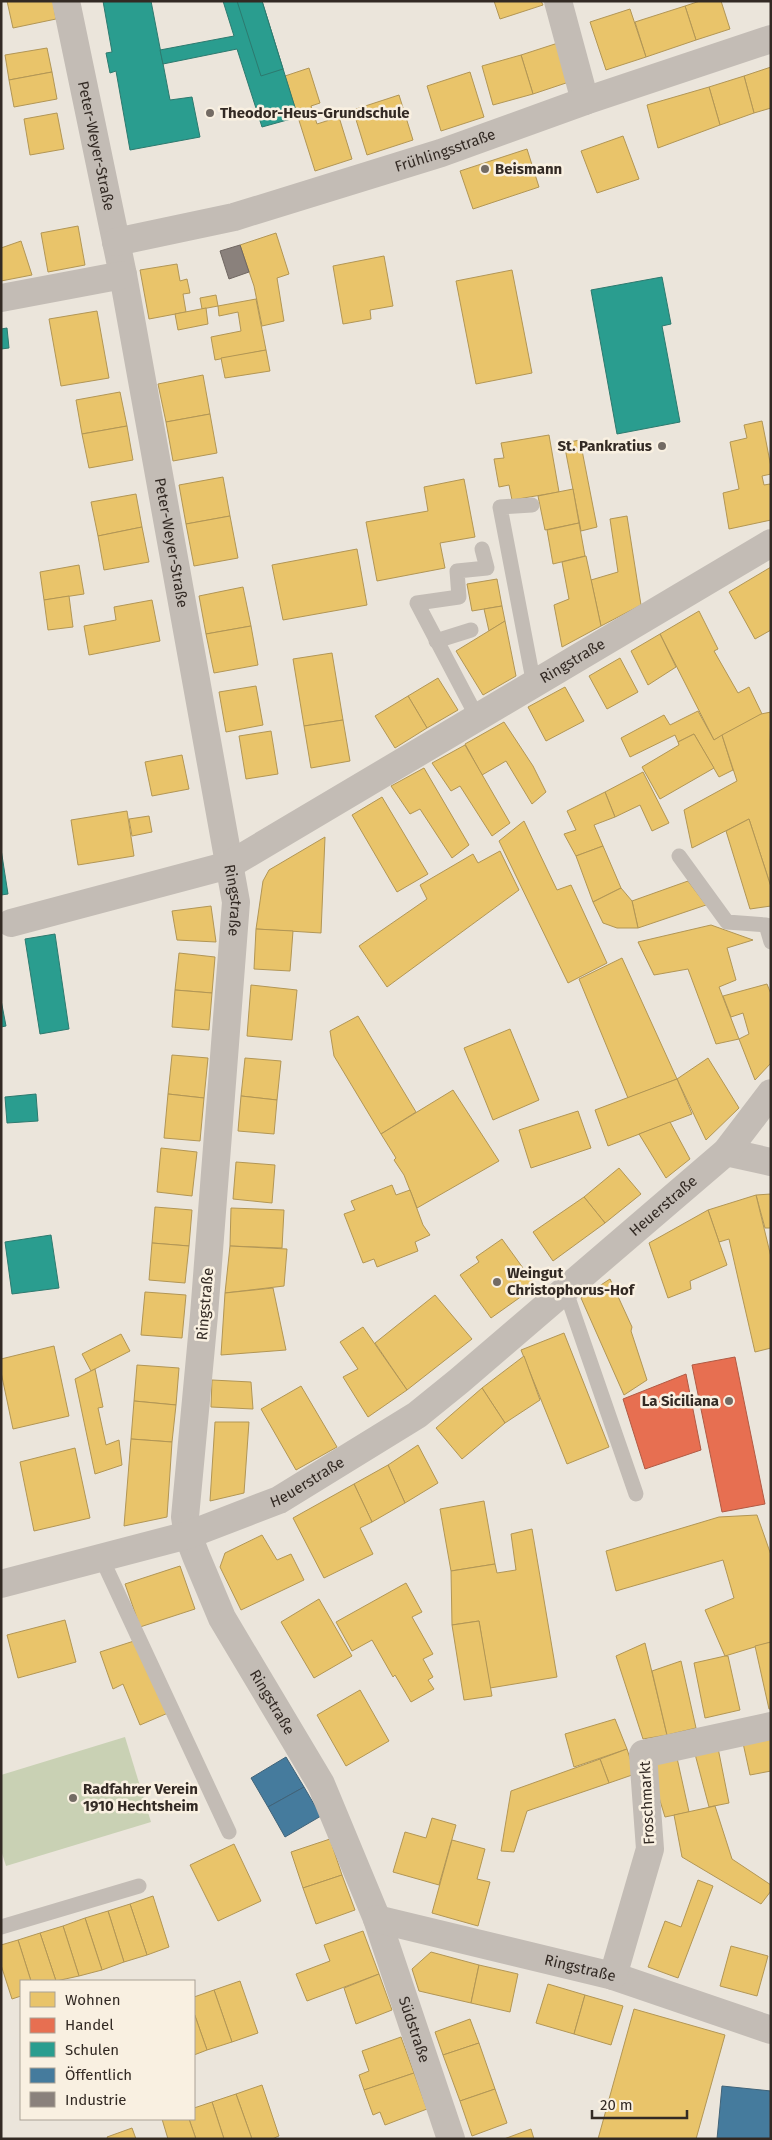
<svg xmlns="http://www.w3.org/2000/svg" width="772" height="2140" font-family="'Fira Sans',sans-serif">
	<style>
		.green { fill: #c9d1b4 }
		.homes { fill: #e9c46a; stroke: #b29655 }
		.shops { fill: #e76f51; stroke: #b15a44 }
		.schools { fill: #2a9d8f; stroke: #2d7a6f }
		.public { fill: #457b9d; stroke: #406379 }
		.industry { fill: #8a817c; stroke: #706762 }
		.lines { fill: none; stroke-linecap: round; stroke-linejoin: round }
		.service { stroke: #c3bcb5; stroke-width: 15 }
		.minor { stroke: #c3bcb5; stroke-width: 28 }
		.tertiary { stroke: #c3bcb5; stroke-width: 28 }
		.poi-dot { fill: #736b64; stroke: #f9f0e1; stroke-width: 2 }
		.labels { text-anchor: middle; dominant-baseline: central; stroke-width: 5; stroke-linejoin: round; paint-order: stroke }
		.poi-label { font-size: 15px; font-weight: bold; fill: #332a24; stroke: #f9f0e1; text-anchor: start }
		.street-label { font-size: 15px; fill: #332a24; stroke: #f9f0e1 }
	</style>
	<rect width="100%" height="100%" fill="#ebe5db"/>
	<path class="green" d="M125 1737 151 1822 6 1866 1 1850V1775Z"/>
	<g class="homes">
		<path d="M7 1H53L56 19 13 28Z"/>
		<path d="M494 1H541L543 5 500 19Z"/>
		<path d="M700 1H721L730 29 696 40 685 6Z"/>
		<path d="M685 6 696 40 646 57 635 22Z"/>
		<path d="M630 9 646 57 606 70 590 22Z"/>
		<path d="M558 43 569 82 533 94 521 55Z"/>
		<path d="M47 48 52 72 9 80 5 55Z"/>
		<path d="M521 55 533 94 493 105 482 66Z"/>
		<path d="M771 67V108L754 113 744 76Z"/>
		<path d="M309 68 320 103 311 106 317 124 339 117 352 159 315 171 285 76Z"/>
		<path d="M52 72 57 99 14 107 9 80Z"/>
		<path d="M470 72 484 117 441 131 427 86Z"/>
		<path d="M744 76 754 113 720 125 709 87Z"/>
		<path d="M709 87 720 125 658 148 647 105Z"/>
		<path d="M399 95 413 140 367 155 353 110Z"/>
		<path d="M57 113 64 149 30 155 24 119Z"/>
		<path d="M623 136 639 179 597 193 581 151Z"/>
		<path d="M527 149 539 187 473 209 460 171Z"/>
		<path d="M78 226 85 265 48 272 41 233Z"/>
		<path d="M276 233 289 274 277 278 284 321 262 326 254 286 240 245Z"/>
		<path d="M21 241 32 275 1 281V248Z"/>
		<path d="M384 256 393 306 370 310 371 319 343 324 333 266Z"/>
		<path d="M177 264 180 281 187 279 190 293 183 294 186 312 149 319 140 270Z"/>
		<path d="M512 270 532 373 476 384 456 281Z"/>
		<path d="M216 295 218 306 202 309 200 298Z"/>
		<path d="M256 299 266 350 215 360 211 337 241 331 238 312 219 316 218 306Z"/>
		<path d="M206 308 208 324 178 330 175 314Z"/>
		<path d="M97 311 109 378 61 386 49 319Z"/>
		<path d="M266 350 270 371 225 378 221 358Z"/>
		<path d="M203 375 210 414 166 422 158 384Z"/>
		<path d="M120 392 127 426 82 434 76 400Z"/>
		<path d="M210 414 217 453 173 461 166 422Z"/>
		<path d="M762 421 771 467V474L762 476 764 485 770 484 771 486V520L729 529 723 493 739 489 730 442 747 438 744 425Z"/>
		<path d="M127 426 133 460 89 468 82 434Z"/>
		<path d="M549 435 559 492 512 500 509 485 499 487 494 459 504 458 501 443Z"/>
		<path d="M580 440 597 527 581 531 564 443Z"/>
		<path d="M223 477 230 516 186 524 179 485Z"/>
		<path d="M464 479 475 537 440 543 445 568 377 581 366 522 428 511 424 487Z"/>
		<path d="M573 489 579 523 545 530 538 496Z"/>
		<path d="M136 494 142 527 98 536 91 502Z"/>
		<path d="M230 516 238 558 194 566 186 524Z"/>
		<path d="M627 516 641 605 601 626 591 580 618 572 610 519Z"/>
		<path d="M579 523 585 556 553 564 547 530Z"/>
		<path d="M142 527 149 562 104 570 98 536Z"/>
		<path d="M357 549 367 605 283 620 272 565Z"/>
		<path d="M586 556 601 626 562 647 554 605 569 599 562 562Z"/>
		<path d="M79 565 84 594 44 600 40 572Z"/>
		<path d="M771 567V630L755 639 729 592Z"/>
		<path d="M497 579 502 606 472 611 467 584Z"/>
		<path d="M243 587 251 626 206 634 199 596Z"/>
		<path d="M69 596 73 627 48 630 44 600Z"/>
		<path d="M152 600 160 641 89 655 84 626 116 620 114 607Z"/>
		<path d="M502 606 505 621 489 631 484 609Z"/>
		<path d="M699 611 718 649 714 651 738 693 749 687 762 714 714 740 660 634Z"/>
		<path d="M505 621 516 676 483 695 456 651Z"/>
		<path d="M251 626 258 665 214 673 206 634Z"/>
		<path d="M660 634 676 667 648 685 631 651Z"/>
		<path d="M332 653 343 720 304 726 293 659Z"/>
		<path d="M620 658 638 692 607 709 589 676Z"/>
		<path d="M438 678 458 710 427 728 408 696Z"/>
		<path d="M256 686 263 725 226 732 219 692Z"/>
		<path d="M565 687 584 721 546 741 528 707Z"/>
		<path d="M408 696 427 728 395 748 375 716Z"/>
		<path d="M698 711 714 740 722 735 733 770 719 777 694 734 678 742 675 735 630 757 621 738 664 715 670 725Z"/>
		<path d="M771 712 770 743 771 887 749 819 692 848 684 810 737 781 722 735 761 714Z"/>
		<path d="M343 720 350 761 311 768 304 726Z"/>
		<path d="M504 722 533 766 546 792 532 804 506 761 482 775 465 744Z"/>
		<path d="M271 731 278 774 246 779 239 736Z"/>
		<path d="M694 734 714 768 660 799 642 767 679 745 678 742Z"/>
		<path d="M465 745 510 823 492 836 460 786 451 791 432 763Z"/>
		<path d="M182 755 189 789 152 796 145 762Z"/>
		<path d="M424 768 469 845 452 858 420 809 410 814 391 786Z"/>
		<path d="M643 772 669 823 652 831 640 805 615 817 605 792Z"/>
		<path d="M605 792 615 817 594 825 603 846 576 856 564 834 576 830 567 811Z"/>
		<path d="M382 797 428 874 397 892 352 815Z"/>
		<path d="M127 811 134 856 78 865 71 820Z"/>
		<path d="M149 816 152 832 132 836 129 819Z"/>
		<path d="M749 819 771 887V906L750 909 726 831Z"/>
		<path d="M524 821 557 890 571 885 607 963 568 983 499 841Z"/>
		<path d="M325 837 321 933 256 929 263 881 269 870Z"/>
		<path d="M603 846 621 888 593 902 576 856Z"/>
		<path d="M500 851 519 890 387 987 359 946 427 899 420 885 473 854 478 863Z"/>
		<path d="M688 881 706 905 638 928 632 901Z"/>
		<path d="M621 888 632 901 638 928H617L603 923 593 902Z"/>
		<path d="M211 906 216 942 177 940 172 911Z"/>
		<path d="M711 925 753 940 727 948 736 980 719 987 739 1039 716 1044 688 969 654 975 638 942Z"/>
		<path d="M256 929 293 931 290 971 254 969Z"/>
		<path d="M179 953 215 957 212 993 175 990Z"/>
		<path d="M622 958 677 1079 628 1098 579 979Z"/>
		<path d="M767 984 771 994V1063L755 1080 739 1039 749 1034 743 1013 731 1017 723 996Z"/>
		<path d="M251 985 297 990 292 1040 247 1036Z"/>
		<path d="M175 990 212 993 209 1030 172 1027Z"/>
		<path d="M358 1016 416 1112 381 1134 334 1056 330 1031Z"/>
		<path d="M510 1029 539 1100 493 1120 464 1048Z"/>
		<path d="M172 1055 208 1058 204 1098 168 1094Z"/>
		<path d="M245 1058 281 1061 277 1100 241 1096Z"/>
		<path d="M708 1058 739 1108 706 1140 677 1079Z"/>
		<path d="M677 1079 692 1114 608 1146 595 1110Z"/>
		<path d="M453 1090 499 1161 417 1208 404 1175 394 1160 396 1158 381 1134Z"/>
		<path d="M168 1094 204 1098 200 1141 164 1138Z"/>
		<path d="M241 1096 277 1100 274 1134 238 1131Z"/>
		<path d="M578 1111 591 1148 531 1168 519 1130Z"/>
		<path d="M670 1122 690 1159 666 1178 639 1134Z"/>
		<path d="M161 1148 197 1152 192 1196 157 1192Z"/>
		<path d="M236 1162 275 1165 272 1203 233 1199Z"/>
		<path d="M619 1168 641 1194 605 1223 584 1197Z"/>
		<path d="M392 1185 396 1195 410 1190 423 1225 430 1235 415 1242 418 1251 377 1267 374 1259 363 1263 344 1214 355 1210 351 1201Z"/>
		<path d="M771 1194V1228H765L756 1195Z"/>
		<path d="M756 1195 771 1257V1348L755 1352 729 1239 719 1242 708 1210Z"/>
		<path d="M584 1197 605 1223 553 1261 533 1232Z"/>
		<path d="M155 1207 192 1210 189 1246 152 1243Z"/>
		<path d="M231 1208 284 1210 282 1248 230 1246Z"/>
		<path d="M708 1210 727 1265 690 1281 691 1289 668 1298 649 1243Z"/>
		<path d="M502 1239 536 1286 491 1318 460 1275 479 1262 476 1257Z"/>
		<path d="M152 1243 189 1246 185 1283 149 1280Z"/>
		<path d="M230 1246 287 1249 284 1286 225 1293Z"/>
		<path d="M610 1279 632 1327 631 1331 647 1380 624 1395 581 1298Z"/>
		<path d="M273 1288 286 1350 221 1355 225 1293Z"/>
		<path d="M145 1292 186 1295 182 1338 141 1335Z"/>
		<path d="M435 1295 472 1339 407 1390 375 1343Z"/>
		<path d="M363 1327 407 1390 368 1417 343 1377 358 1369 340 1342Z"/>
		<path d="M564 1333 609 1447 567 1464 521 1350Z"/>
		<path d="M121 1334 130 1351 91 1371 82 1354Z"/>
		<path d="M54 1346 69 1416 13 1429 1 1372V1359Z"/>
		<path d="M524 1356 540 1400 505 1423 482 1388Z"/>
		<path d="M137 1365 179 1368 176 1405 134 1401Z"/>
		<path d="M95 1369 103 1407 98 1408 106 1445 119 1440 122 1465 95 1474 75 1379Z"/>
		<path d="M212 1380 251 1382 253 1409 211 1407Z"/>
		<path d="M301 1386 337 1447 296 1470 261 1409Z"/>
		<path d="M482 1388 505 1423 462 1459 436 1428Z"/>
		<path d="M134 1401 176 1405 172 1442 131 1439Z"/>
		<path d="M215 1422H249L244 1493 210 1501Z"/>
		<path d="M131 1439 172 1442 167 1517 124 1526Z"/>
		<path d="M418 1445 438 1483 405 1503 388 1465Z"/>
		<path d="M75 1448 90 1518 34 1531 20 1462Z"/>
		<path d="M388 1465 405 1503 372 1522 354 1484Z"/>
		<path d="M354 1484 372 1522 360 1528 373 1554 324 1578 293 1518Z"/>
		<path d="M484 1501 495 1564 451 1571 440 1509Z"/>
		<path d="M757 1515 771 1555V1642L725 1656 705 1610 734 1598 723 1560 616 1591 606 1551 719 1517Z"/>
		<path d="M532 1529 557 1677 490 1688 479 1621 452 1625 451 1571 495 1564 497 1573 516 1570 511 1534Z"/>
		<path d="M262 1535 277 1560 291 1554 304 1580 241 1610 220 1567 225 1553Z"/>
		<path d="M180 1566 195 1609 140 1627 125 1584Z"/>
		<path d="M406 1583 422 1612 412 1617 433 1654 423 1659 433 1677 428 1680 434 1689 411 1702 395 1675 393 1677 372 1640 352 1651 336 1622Z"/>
		<path d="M319 1599 352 1656 314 1678 281 1622Z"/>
		<path d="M65 1620 76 1662 18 1678 7 1635Z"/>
		<path d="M479 1621 492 1696 464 1700 452 1625Z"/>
		<path d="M134 1641 168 1713 140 1725 123 1684 113 1689 100 1652Z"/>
		<path d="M771 1642V1709H769L755 1646Z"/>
		<path d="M645 1643 667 1735 643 1739 616 1656Z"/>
		<path d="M725 1656H728L740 1710 705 1718 694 1663Z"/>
		<path d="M681 1661 696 1728 667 1735 652 1671Z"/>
		<path d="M360 1690 389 1741 346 1766 317 1715Z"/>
		<path d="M615 1719 627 1749 574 1767 565 1734Z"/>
		<path d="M771 1737V1771L750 1775 743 1743Z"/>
		<path d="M718 1748 729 1803 709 1807 695 1754Z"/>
		<path d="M627 1749 635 1774 609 1783 600 1759Z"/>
		<path d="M677 1758 689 1812 665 1817 649 1765Z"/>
		<path d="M600 1759 609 1783 527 1811 514 1852 501 1851 511 1791Z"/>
		<path d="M715 1806 732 1859 771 1885V1891L761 1904 682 1857 674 1815Z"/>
		<path d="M432 1818 456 1825 439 1885 393 1872 405 1832 426 1838Z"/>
		<path d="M330 1839 342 1875 303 1888 291 1852Z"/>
		<path d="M452 1840 485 1849 477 1879 490 1882 478 1926 432 1913Z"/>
		<path d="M234 1844 261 1901 218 1921 190 1865Z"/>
		<path d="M342 1875 355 1910 316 1924 303 1888Z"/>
		<path d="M698 1880 713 1886 678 1978 648 1967 665 1921 681 1927Z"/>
		<path d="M153 1896 169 1947 147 1955 130 1904Z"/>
		<path d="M130 1904 147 1955 124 1962 108 1911Z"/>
		<path d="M108 1911 124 1962 102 1970 85 1918Z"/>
		<path d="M85 1918 102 1970 79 1976 63 1926Z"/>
		<path d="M63 1926 79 1976 56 1981 40 1933Z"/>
		<path d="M363 1931 379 1974 307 2001 296 1974 330 1961 324 1945Z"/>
		<path d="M40 1933 56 1981H31L18 1940Z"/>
		<path d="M18 1940 31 1981H21V1996L12 1999 1 1965V1945Z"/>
		<path d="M731 1946 768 1956 757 1996 720 1986Z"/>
		<path d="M431 1952 479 1965 471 2003 419 1991 412 1969Z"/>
		<path d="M479 1965 518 1974 510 2012 471 2003Z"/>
		<path d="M379 1974 392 2010 356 2024 344 1988Z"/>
		<path d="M240 1981 258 2033 232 2042 214 1990Z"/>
		<path d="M548 1984 585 1995 574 2034 536 2023Z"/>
		<path d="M214 1990 232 2042 207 2050 194 2013V1997Z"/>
		<path d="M585 1995 623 2006 611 2045 574 2034Z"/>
		<path d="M634 2009 725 2035 696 2139H598Z"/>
		<path d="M194 2013 207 2050 194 2055Z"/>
		<path d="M470 2019 479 2043 443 2055 435 2032Z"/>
		<path d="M401 2037 414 2073 364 2090 359 2075 369 2071 362 2051Z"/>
		<path d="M479 2043 495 2089 460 2101 443 2055Z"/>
		<path d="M414 2073 427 2109 385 2125 380 2112 373 2115 364 2090Z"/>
		<path d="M262 2085 279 2136 272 2139H252L236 2094Z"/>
		<path d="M495 2089 507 2123 472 2136 460 2101Z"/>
		<path d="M236 2094 252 2139H224L212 2102Z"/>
		<path d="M212 2102 224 2139H196L189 2119H194V2108Z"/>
		<path d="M162 2119H189L196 2139H168Z"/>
		<path d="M132 2128 136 2139H108L107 2137Z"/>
		<path d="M531 2129 534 2139H504Z"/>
	</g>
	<g class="shops">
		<path d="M735 1357 765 1504 722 1512 692 1365Z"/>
		<path d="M686 1374 701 1450 645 1469 623 1399Z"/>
	</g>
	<g class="schools">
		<path d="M103 1H151L170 100 192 97 200 137 130 150 116 71 110 73 106 53 112 52Z"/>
		<path d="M223 1H262L298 117 262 127 237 49 163 64 160 50 234 36Z"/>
		<path d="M237 1H262L283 69 261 76Z"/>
		<path d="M662 277 671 324 662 326 680 422 617 434 591 290Z"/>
		<path d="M7 328 9 348 1 349V329Z"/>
		<path d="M1 849 8 894 1 895Z"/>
		<path d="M55 934 69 1029 40 1034 25 939Z"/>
		<path d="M1 1000 6 1026 1 1027Z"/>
		<path d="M36 1094 38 1121 7 1123 5 1097Z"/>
		<path d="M51 1235 59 1288 12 1294 5 1242Z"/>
	</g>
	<g class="public">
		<path d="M286 1757 304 1787 268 1807 251 1778Z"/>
		<path d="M304 1787 321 1816 285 1837 268 1807Z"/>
		<path d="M722 2086 771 2091V2139H717Z"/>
	</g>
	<path class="industry" d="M240 245 249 272 229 279 220 251Z"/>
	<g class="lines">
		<g class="service">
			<path d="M532 505 500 507 534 685"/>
			<path d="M436 641 471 630"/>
			<path d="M477 717 417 603 459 597 457 571 487 568 482 549"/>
			<path d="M679 856 727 922 766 925 771 942"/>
			<path d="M565 1289 636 1494"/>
			<path d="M101 1557 229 1832"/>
			<path d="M1 1927 139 1886"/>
		</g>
		<g class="minor">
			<path id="s1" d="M66 1 123 275 236 902 204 1315 185 1517 188 1535 196 1556 222 1618 321 1784 377 1919 451 2139"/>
			<path d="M558 1 585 101"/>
			<path id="s2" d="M116 242 234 217 441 153 585 101 771 39"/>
			<path d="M1 298 123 275"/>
			<path id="s3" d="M11 923 229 865 771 543"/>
			<path id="s4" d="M377 1919 613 1976 771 2030"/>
			<path d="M613 1976 650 1849 643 1754 771 1726"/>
		</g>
		<g class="tertiary">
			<path d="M726 1152 771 1162"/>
			<path id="s5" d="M1 1584 188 1535 279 1500 417 1415 459 1381 726 1152 771 1093"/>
		</g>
	</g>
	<g class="poi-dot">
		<circle cx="210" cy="113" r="5"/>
		<circle cx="485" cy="169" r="5"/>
		<circle cx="662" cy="446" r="5"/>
		<circle cx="497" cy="1282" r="5"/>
		<circle cx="729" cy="1401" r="5"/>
		<circle cx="73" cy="1798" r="5"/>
	</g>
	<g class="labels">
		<g class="poi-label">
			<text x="220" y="113">Theodor-Heus-Grundschule</text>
			<text x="495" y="169">Beismann</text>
			<text x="652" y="446" text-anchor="end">St. Pankratius</text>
			<text x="507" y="1273">Weingut<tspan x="507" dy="17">Christophorus-Hof</tspan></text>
			<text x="719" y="1401" text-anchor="end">La Siciliana</text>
			<text x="83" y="1789">Radfahrer Verein<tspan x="83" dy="17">1910 Hechtsheim</tspan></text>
		</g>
		<g class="street-label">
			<text stroke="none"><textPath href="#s1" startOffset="148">Peter-Weyer-Straße</textPath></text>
			<text stroke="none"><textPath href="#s2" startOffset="342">Frühlingsstraße</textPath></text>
			<text stroke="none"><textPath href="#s1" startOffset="552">Peter-Weyer-Straße</textPath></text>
			<text stroke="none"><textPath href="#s3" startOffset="625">Ringstraße</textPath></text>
			<text stroke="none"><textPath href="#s1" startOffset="915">Ringstraße</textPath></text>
			<text stroke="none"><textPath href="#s5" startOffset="776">Heuerstraße</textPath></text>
			<text transform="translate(205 1304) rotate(-85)">Ringstraße</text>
			<text stroke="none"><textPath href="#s5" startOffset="324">Heuerstraße</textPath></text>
			<text stroke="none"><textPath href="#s1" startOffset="1740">Ringstraße</textPath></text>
			<text transform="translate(647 1803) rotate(-93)">Froschmarkt</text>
			<text stroke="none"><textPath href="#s4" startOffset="209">Ringstraße</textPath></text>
			<text stroke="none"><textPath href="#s1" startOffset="2098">Südstraße</textPath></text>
		</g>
	</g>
	<rect width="772" height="2140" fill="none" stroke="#332a24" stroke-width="5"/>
	<rect x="20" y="1980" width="175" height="140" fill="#f9f0e1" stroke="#aaa195"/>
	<rect x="30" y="1992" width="25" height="15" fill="#e9c46a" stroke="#aaa195"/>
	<text x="65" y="2005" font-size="15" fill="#332a24">Wohnen</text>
	<rect x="30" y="2018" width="25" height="15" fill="#e76f51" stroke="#aaa195"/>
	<text x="65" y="2030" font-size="15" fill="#332a24">Handel</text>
	<rect x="30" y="2042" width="25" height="15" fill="#2a9d8f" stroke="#aaa195"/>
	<text x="65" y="2055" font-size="15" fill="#332a24">Schulen</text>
	<rect x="30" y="2068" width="25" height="15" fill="#457b9d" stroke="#aaa195"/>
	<text x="65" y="2080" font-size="15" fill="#332a24">Öffentlich</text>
	<rect x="30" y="2092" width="25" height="15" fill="#8a817c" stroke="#aaa195"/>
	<text x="65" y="2105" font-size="15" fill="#332a24">Industrie</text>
	<path d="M592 2110v8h95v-8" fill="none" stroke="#332a24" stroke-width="2.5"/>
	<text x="600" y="2110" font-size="15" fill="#332a24" stroke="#f9f0e1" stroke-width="4" paint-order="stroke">20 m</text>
</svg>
